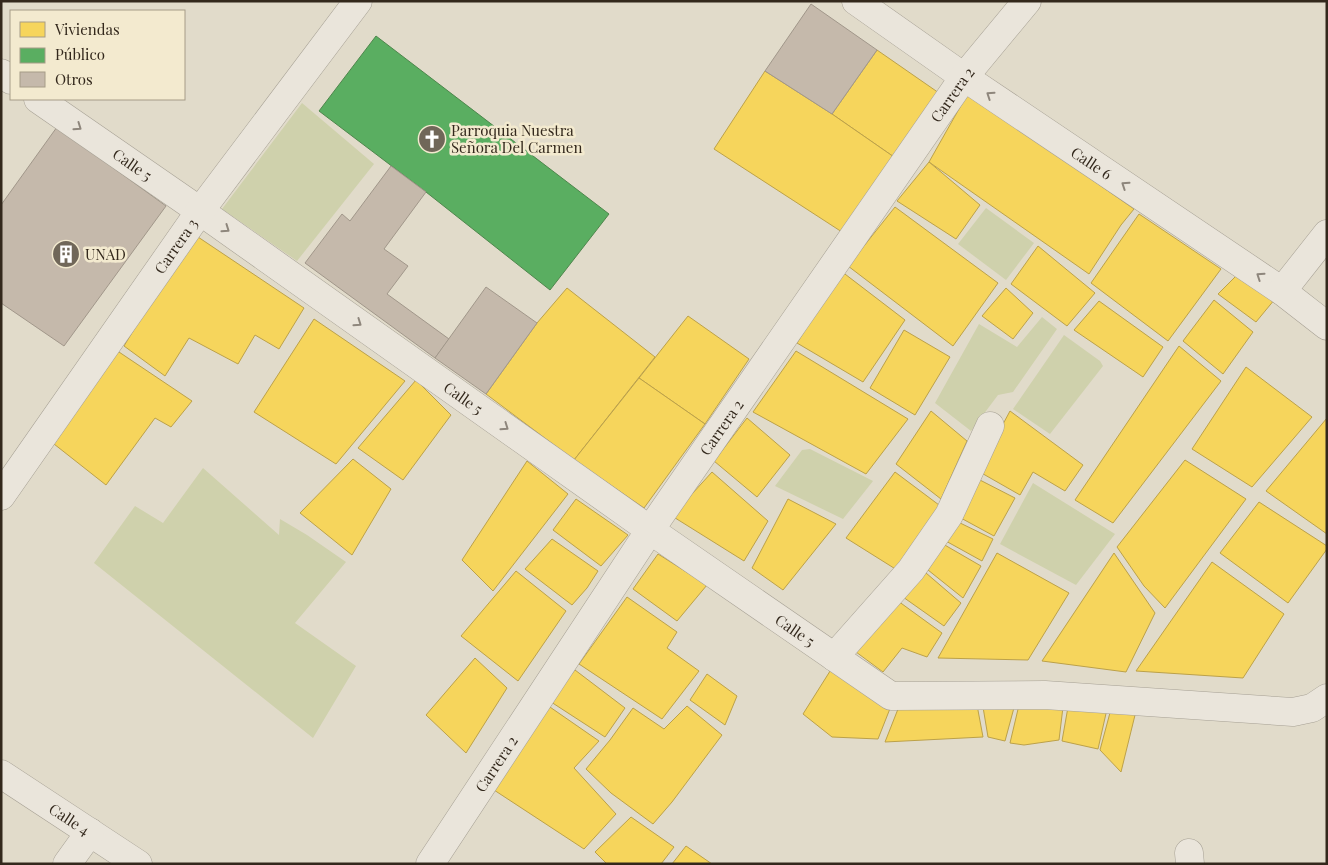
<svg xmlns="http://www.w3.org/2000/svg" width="1328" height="865" font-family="'Playfair Display',serif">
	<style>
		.green { fill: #cfd1ac }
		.homes { fill: #f6d55c; stroke: #bca149 }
		.public { fill: #5aae61; stroke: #4e864c }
		.building { fill: #c5b9ab; stroke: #a1978a }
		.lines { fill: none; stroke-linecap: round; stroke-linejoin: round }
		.minor-casing { stroke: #a6a094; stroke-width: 29 }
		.minor { stroke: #eae5db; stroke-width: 28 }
		.oneway { stroke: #8e867c }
		.labels { text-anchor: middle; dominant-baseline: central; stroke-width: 5; stroke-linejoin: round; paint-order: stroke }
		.street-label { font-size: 15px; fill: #33281c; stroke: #f3eacf }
		.poi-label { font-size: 15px; fill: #33281c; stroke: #f3eacf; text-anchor: start }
	</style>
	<rect width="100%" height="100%" fill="#e1dbca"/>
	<g class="green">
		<path d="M302 103 374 164 297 261 222 209Z"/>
		<path d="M986 208 1034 243 1006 280 958 244Z"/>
		<path d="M1042 317 1057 329 1013 392 998 395 971 431 935 403 979 324 1017 347Z"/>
		<path d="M1064 335 1100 361 1103 366 1050 434 1013 409Z"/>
		<path d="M810 449 873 481 843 519 775 486 802 450Z"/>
		<path d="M203 468 279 535 280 519 307 535 346 562 295 623 356 666 313 738 94 563 135 506 163 523Z"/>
		<path d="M1033 483 1115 534 1076 585 1000 544Z"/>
	</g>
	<g class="homes">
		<path d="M877 50 939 93 894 157 832 114Z"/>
		<path d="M765 71 832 114 894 157 842 232 714 149Z"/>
		<path d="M968 93 1134 209 1121 225 1089 274 929 162Z"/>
		<path d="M929 162 980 205 956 239 897 201Z"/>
		<path d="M895 207 998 283 953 346 848 266Z"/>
		<path d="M1139 214 1221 269 1168 341 1091 283Z"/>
		<path d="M198 237 304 308 279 349 255 335 238 364 189 338 165 376 124 346 151 301Z"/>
		<path d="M1038 246 1095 293 1067 326 1011 284Z"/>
		<path d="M841 271 905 320 863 382 797 343Z"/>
		<path d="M1238 274 1275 299 1256 322 1218 294Z"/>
		<path d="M567 288 655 357 574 460 486 394 537 323Z"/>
		<path d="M1006 288 1033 313 1013 339 982 316Z"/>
		<path d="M1214 300 1253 332 1223 374 1183 341Z"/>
		<path d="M1099 301 1163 347 1143 377 1074 330Z"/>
		<path d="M688 316 749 359 705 424 639 378Z"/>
		<path d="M314 319 405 381 336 464 254 412Z"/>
		<path d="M904 330 950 357 915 415 870 388Z"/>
		<path d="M1179 346 1221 381 1113 523 1075 500Z"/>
		<path d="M116 350 192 401 171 427 155 418 106 485 54 444Z"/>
		<path d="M796 351 908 419 866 474 753 412Z"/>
		<path d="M1246 367 1312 417 1252 487 1192 449Z"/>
		<path d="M639 378 705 424 644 508 574 460Z"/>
		<path d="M416 380 451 415 403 480 358 448Z"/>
		<path d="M931 411 967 441 941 499 896 464Z"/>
		<path d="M1010 411 1083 465 1065 491 1033 472 1020 495 978 471Z"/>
		<path d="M747 418 790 455 757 497 714 461Z"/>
		<path d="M1327 418V534L1266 491Z"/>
		<path d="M353 459 391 489 352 555 300 513Z"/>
		<path d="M1185 460 1246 499 1165 608 1144 586 1117 547Z"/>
		<path d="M527 461 568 494 493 591 462 560Z"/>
		<path d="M712 472 768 521 744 561 672 516Z"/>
		<path d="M895 472 943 508 897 570 846 538Z"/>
		<path d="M976 478 1015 498 994 536 959 517Z"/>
		<path d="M576 499 628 535 601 566 553 530Z"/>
		<path d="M788 499 836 524 783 590 752 568Z"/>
		<path d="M1259 502 1327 546V549L1288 603 1220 553Z"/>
		<path d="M956 521 993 539 982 561 944 540Z"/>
		<path d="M552 539 598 571 587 588 572 605 525 569Z"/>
		<path d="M943 544 981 566 963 598 928 570Z"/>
		<path d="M997 553 1069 593 1028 660 938 658Z"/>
		<path d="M1114 553 1155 613 1126 672 1042 661Z"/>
		<path d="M658 554 707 585 677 621 633 589Z"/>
		<path d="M1212 562 1284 614 1243 678 1136 671Z"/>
		<path d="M516 571 566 611 518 681 461 636Z"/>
		<path d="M926 573 961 603 944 626 903 597Z"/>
		<path d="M627 597 677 632 667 648 699 671 662 719 579 664Z"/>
		<path d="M898 601 942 633 927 657 902 648 883 672 852 649Z"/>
		<path d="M475 658 507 688 466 753 426 715Z"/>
		<path d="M832 668 891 706 878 739 832 737 803 714Z"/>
		<path d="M575 670 625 708 605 737 548 700Z"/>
		<path d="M707 674 737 696 725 725 690 700Z"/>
		<path d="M1015 704 1005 741 988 737 983 707Z"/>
		<path d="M547 705 599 741 574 768 616 814 584 849 494 790Z"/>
		<path d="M977 705 983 737 885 742 898 709Z"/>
		<path d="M1019 705 1063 707 1059 740 1024 745 1010 743Z"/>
		<path d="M687 706 722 735 672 802 653 824 611 793 586 769 610 740 633 708 664 729Z"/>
		<path d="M1068 707 1107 709 1098 749 1062 741Z"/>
		<path d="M1111 709 1136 711 1121 772 1100 750Z"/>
		<path d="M631 817 674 847 661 864H607L595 852Z"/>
		<path d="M686 846 712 864H672Z"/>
	</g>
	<path class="public" d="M376 36 609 214 550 290 426 192 319 111Z"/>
	<g class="building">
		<path d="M811 4 877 50 832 114 765 71Z"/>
		<path d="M57 127 166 206 64 346 1 303V205Z"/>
		<path d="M391 166 426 192 384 249 408 266 387 294 449 339 435 358 305 263 342 214 350 221Z"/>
		<path d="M486 287 537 323 486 394 435 358Z"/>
	</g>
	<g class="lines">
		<g class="minor-casing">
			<g id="minor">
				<path id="s1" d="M856 1 964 77 1282 291 1327 326"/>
				<path d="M1 73 11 80"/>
				<path id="s2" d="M38 99 200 211 650 530 891 696 1045 695 1293 712 1312 708 1327 698"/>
				<path d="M1282 291 1327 234"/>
				<path id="s3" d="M1 496 200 211 358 1"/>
				<path d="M834 657 911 570 949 515 990 426"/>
				<path id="s4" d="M1 774 138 864"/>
				<path d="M1189 853 1190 864"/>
				<path d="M67 864 90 832"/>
				<path id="s5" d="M430 864 650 530 964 77 1027 1"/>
			</g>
		</g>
		<use href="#minor" class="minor"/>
	</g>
	<defs><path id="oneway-chevron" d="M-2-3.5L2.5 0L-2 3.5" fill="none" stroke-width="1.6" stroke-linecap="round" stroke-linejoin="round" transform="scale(1.25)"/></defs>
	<g class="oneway">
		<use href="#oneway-chevron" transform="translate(990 95) rotate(-146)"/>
		<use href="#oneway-chevron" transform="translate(78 127) rotate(35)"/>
		<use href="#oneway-chevron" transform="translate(1125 185) rotate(-146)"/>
		<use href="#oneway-chevron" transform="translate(226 229) rotate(35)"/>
		<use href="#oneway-chevron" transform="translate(1260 276) rotate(-146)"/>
		<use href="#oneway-chevron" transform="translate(358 323) rotate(35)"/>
		<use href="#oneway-chevron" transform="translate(505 427) rotate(35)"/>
	</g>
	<defs>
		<g id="church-disc" transform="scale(1.4375)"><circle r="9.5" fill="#706759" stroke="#f3eacf"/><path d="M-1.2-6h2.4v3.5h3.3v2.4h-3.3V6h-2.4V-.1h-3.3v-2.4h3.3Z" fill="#fff"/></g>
		<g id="building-disc" transform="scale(1.4375)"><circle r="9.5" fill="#706759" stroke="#f3eacf"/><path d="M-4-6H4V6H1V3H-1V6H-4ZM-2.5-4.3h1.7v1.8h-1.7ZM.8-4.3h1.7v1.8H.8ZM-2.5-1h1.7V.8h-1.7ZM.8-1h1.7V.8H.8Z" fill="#fff"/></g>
	</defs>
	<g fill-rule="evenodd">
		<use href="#church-disc" x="432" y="139"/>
		<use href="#building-disc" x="66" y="254"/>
	</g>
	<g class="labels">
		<g class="street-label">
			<text stroke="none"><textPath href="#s5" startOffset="930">Carrera 2</textPath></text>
			<text stroke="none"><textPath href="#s1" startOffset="286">Calle 6</textPath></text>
			<text stroke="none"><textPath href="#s2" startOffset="115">Calle 5</textPath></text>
			<text stroke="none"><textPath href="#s3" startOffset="305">Carrera 3</textPath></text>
			<text stroke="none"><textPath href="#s2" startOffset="520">Calle 5</textPath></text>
			<text stroke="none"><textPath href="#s5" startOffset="525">Carrera 2</textPath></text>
			<text stroke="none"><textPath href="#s2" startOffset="925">Calle 5</textPath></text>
			<text stroke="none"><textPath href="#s5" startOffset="120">Carrera 2</textPath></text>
			<text stroke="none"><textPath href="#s4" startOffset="82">Calle 4</textPath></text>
		</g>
		<g class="poi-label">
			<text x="451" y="130">Parroquia Nuestra<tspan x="451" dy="17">Señora Del Carmen</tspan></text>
			<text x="85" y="254">UNAD</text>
		</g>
	</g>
	<rect width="1328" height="865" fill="none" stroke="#33281c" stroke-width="5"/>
	<rect x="10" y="10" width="175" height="90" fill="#f3eacf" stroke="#a69c87"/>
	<rect x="20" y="22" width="25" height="15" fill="#f6d55c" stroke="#a69c87"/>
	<text x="55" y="35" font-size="15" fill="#33281c">Viviendas</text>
	<rect x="20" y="48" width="25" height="15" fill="#5aae61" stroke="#a69c87"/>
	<text x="55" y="60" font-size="15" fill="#33281c">Público</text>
	<rect x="20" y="72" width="25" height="15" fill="#c5b9ab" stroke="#a69c87"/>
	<text x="55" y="85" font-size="15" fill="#33281c">Otros</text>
</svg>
